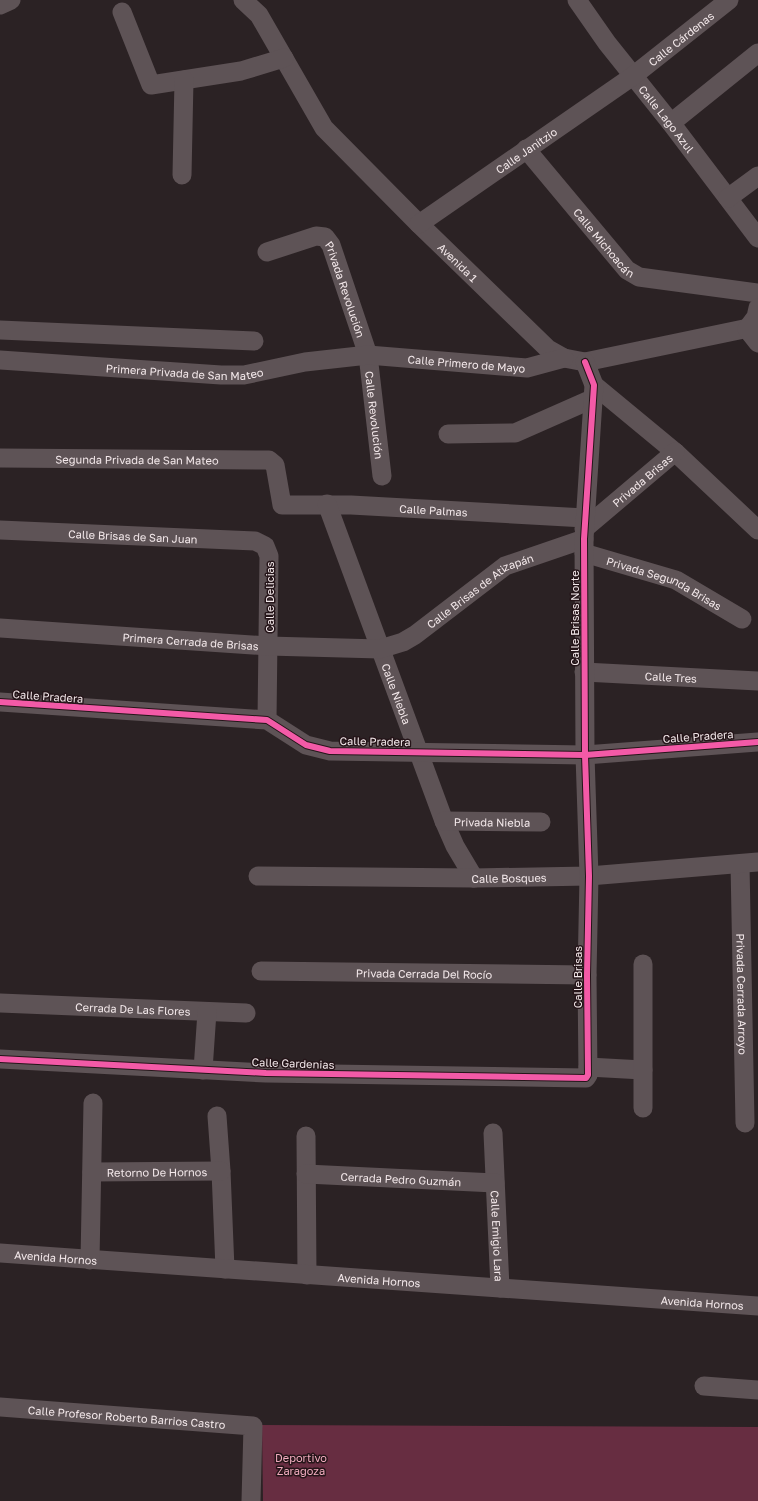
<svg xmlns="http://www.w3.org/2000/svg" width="758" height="1501" font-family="'Golos Text',sans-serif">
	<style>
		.green { fill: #672d41 }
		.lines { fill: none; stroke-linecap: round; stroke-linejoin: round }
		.minor { stroke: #5e5356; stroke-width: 19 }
		.cycleway-casing { stroke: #251519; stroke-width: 8 }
		.cycleway { stroke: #f35aa7; stroke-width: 6 }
		.labels { text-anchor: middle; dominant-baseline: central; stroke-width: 3; stroke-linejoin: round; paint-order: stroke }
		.street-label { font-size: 11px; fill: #f3e8ea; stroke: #251519 }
		.park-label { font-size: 11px; fill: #f2acbf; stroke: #251519 }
	</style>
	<rect width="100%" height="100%" fill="#2b2224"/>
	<path class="green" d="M262 1425 758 1427V1501H263Z"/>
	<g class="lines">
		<g class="minor">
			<path id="s1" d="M243 0 259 15 324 128 419 224 548 349 564 358 585 362 758 326"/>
			<path id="s2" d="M577 0 607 43 671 123 758 238"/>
			<path d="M0 5 11 0"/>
			<path d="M122 12 151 85 241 71 284 58"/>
			<path d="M671 123 758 53"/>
			<path id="s3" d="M526 149 627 270 639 277 758 293"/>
			<path d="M182 175 184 80"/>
			<path d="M728 198 758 176"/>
			<path id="s4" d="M419 224 633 76 729 0"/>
			<path id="s5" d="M267 252 316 236 325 237 331 245 368 355 382 476"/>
			<path d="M758 308 756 317 747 329 758 343"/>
			<path d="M0 330 254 341"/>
			<path id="s6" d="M0 360 221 375H244L305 362 368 355 527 368 564 358"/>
			<path d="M594 385 675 452 758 530"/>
			<path d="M448 434 515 433 592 399"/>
			<path id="s7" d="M0 458 269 460 275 465 282 505H351L585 518"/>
			<path id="s8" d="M327 504 444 821 455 846 474 878"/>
			<path id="s9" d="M584 529 675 452"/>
			<path id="s10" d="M0 530 255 541 265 546 269 556 267 720"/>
			<path id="s11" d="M584 553 676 580 742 619"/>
			<path id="s12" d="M0 628 268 646 380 649 403 642 415 635 505 566 584 539"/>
			<path id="s13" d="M584 672 758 681"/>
			<path d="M0 702 267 720 306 745 330 751 585 755 758 742"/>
			<path id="s14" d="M444 821 541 822"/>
			<path id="s15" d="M740 864 745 1123"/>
			<path id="s16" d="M258 876 474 878 589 876 758 862"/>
			<path id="s17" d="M261 971 587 975"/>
			<path id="s18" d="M0 1003 246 1013"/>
			<path d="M0 1059 266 1073 586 1078 588 1075 587 975 589 876 585 755 584 539 594 385 585 362"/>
			<path d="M588 1067 643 1070"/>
			<path d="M203 1070 207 1012"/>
			<path d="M643 1108V964"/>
			<path d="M217 1116 221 1171 225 1269"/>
			<path id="s19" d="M493 1133 500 1288"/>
			<path d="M306 1136 307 1275"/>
			<path id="s20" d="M92 1172 221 1171"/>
			<path id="s21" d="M306 1174 495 1183"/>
			<path id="s22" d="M0 1253 758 1306"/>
			<path d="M90 1260 93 1103"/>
			<path d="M704 1386 758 1390"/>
			<path id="s23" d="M0 1407 253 1426 251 1501"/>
		</g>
		<g class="cycleway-casing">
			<g id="cycleway">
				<path d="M0 702 267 720 306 745 330 751 585 755 758 742"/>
				<path d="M0 1059 266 1073 586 1078 588 1075 587 975 589 876 585 755 584 539 594 385 585 362"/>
			</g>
		</g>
		<use href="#cycleway" class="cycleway"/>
	</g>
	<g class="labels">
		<g class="street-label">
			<text stroke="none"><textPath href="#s4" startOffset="321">Calle Cárdenas</textPath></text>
			<text stroke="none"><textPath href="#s2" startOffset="149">Calle Lago Azul</textPath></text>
			<text stroke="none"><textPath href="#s4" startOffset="130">Calle Janitzio</textPath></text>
			<text stroke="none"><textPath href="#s3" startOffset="122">Calle Michoacán</textPath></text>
			<text stroke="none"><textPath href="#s1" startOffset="342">Avenida 1</textPath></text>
			<text stroke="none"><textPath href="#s5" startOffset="117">Privada Revolución</textPath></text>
			<text stroke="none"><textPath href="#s6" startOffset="469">Calle Primero de Mayo</textPath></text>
			<text stroke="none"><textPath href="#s6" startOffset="185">Primera Privada de San Mateo</textPath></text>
			<text stroke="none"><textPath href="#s5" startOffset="247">Calle Revolución</textPath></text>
			<text stroke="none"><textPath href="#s7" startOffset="137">Segunda Privada de San Mateo</textPath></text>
			<text stroke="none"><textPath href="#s9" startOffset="76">Privada Brisas</textPath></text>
			<text stroke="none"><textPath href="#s7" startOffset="469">Calle Palmas</textPath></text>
			<text stroke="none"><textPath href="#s10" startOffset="133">Calle Brisas de San Juan</textPath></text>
			<text stroke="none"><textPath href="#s11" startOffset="86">Privada Segunda Brisas</textPath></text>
			<text stroke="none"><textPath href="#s12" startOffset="498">Calle Brisas de Atizapán</textPath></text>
			<text transform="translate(269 597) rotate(-90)">Calle Delicias</text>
			<text transform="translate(574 618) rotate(-90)">Calle Brisas Norte</text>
			<text stroke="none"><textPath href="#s12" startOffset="191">Primera Cerrada de Brisas</textPath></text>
			<text stroke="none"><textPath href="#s13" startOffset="87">Calle Tres</textPath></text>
			<text stroke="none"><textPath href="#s8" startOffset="202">Calle Niebla</textPath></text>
			<text transform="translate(48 696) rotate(4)">Calle Pradera</text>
			<text transform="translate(698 736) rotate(-4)">Calle Pradera</text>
			<text transform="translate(375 741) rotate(1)">Calle Pradera</text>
			<text stroke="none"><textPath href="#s14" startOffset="48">Privada Niebla</textPath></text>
			<text stroke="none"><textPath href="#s16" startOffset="251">Calle Bosques</textPath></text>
			<text stroke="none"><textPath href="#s17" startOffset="163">Privada Cerrada Del Rocío</textPath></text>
			<text transform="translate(577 977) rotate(-90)">Calle Brisas</text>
			<text stroke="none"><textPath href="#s15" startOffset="130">Privada Cerrada Arroyo</textPath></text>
			<text stroke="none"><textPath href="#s18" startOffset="133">Cerrada De Las Flores</textPath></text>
			<text transform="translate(293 1063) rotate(2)">Calle Gardenias</text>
			<text stroke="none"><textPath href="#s20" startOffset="65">Retorno De Hornos</textPath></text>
			<text stroke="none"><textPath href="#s21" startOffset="95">Cerrada Pedro Guzmán</textPath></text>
			<text stroke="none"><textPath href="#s19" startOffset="103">Calle Emigio Lara</textPath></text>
			<text stroke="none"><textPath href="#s22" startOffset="56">Avenida Hornos</textPath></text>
			<text stroke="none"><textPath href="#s22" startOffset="380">Avenida Hornos</textPath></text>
			<text stroke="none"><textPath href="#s22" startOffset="704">Avenida Hornos</textPath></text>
			<text stroke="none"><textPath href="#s23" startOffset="127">Calle Profesor Roberto Barrios Castro</textPath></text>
		</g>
		<g class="park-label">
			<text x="301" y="1457">Deportivo<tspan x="301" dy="13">Zaragoza</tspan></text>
		</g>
	</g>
</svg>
